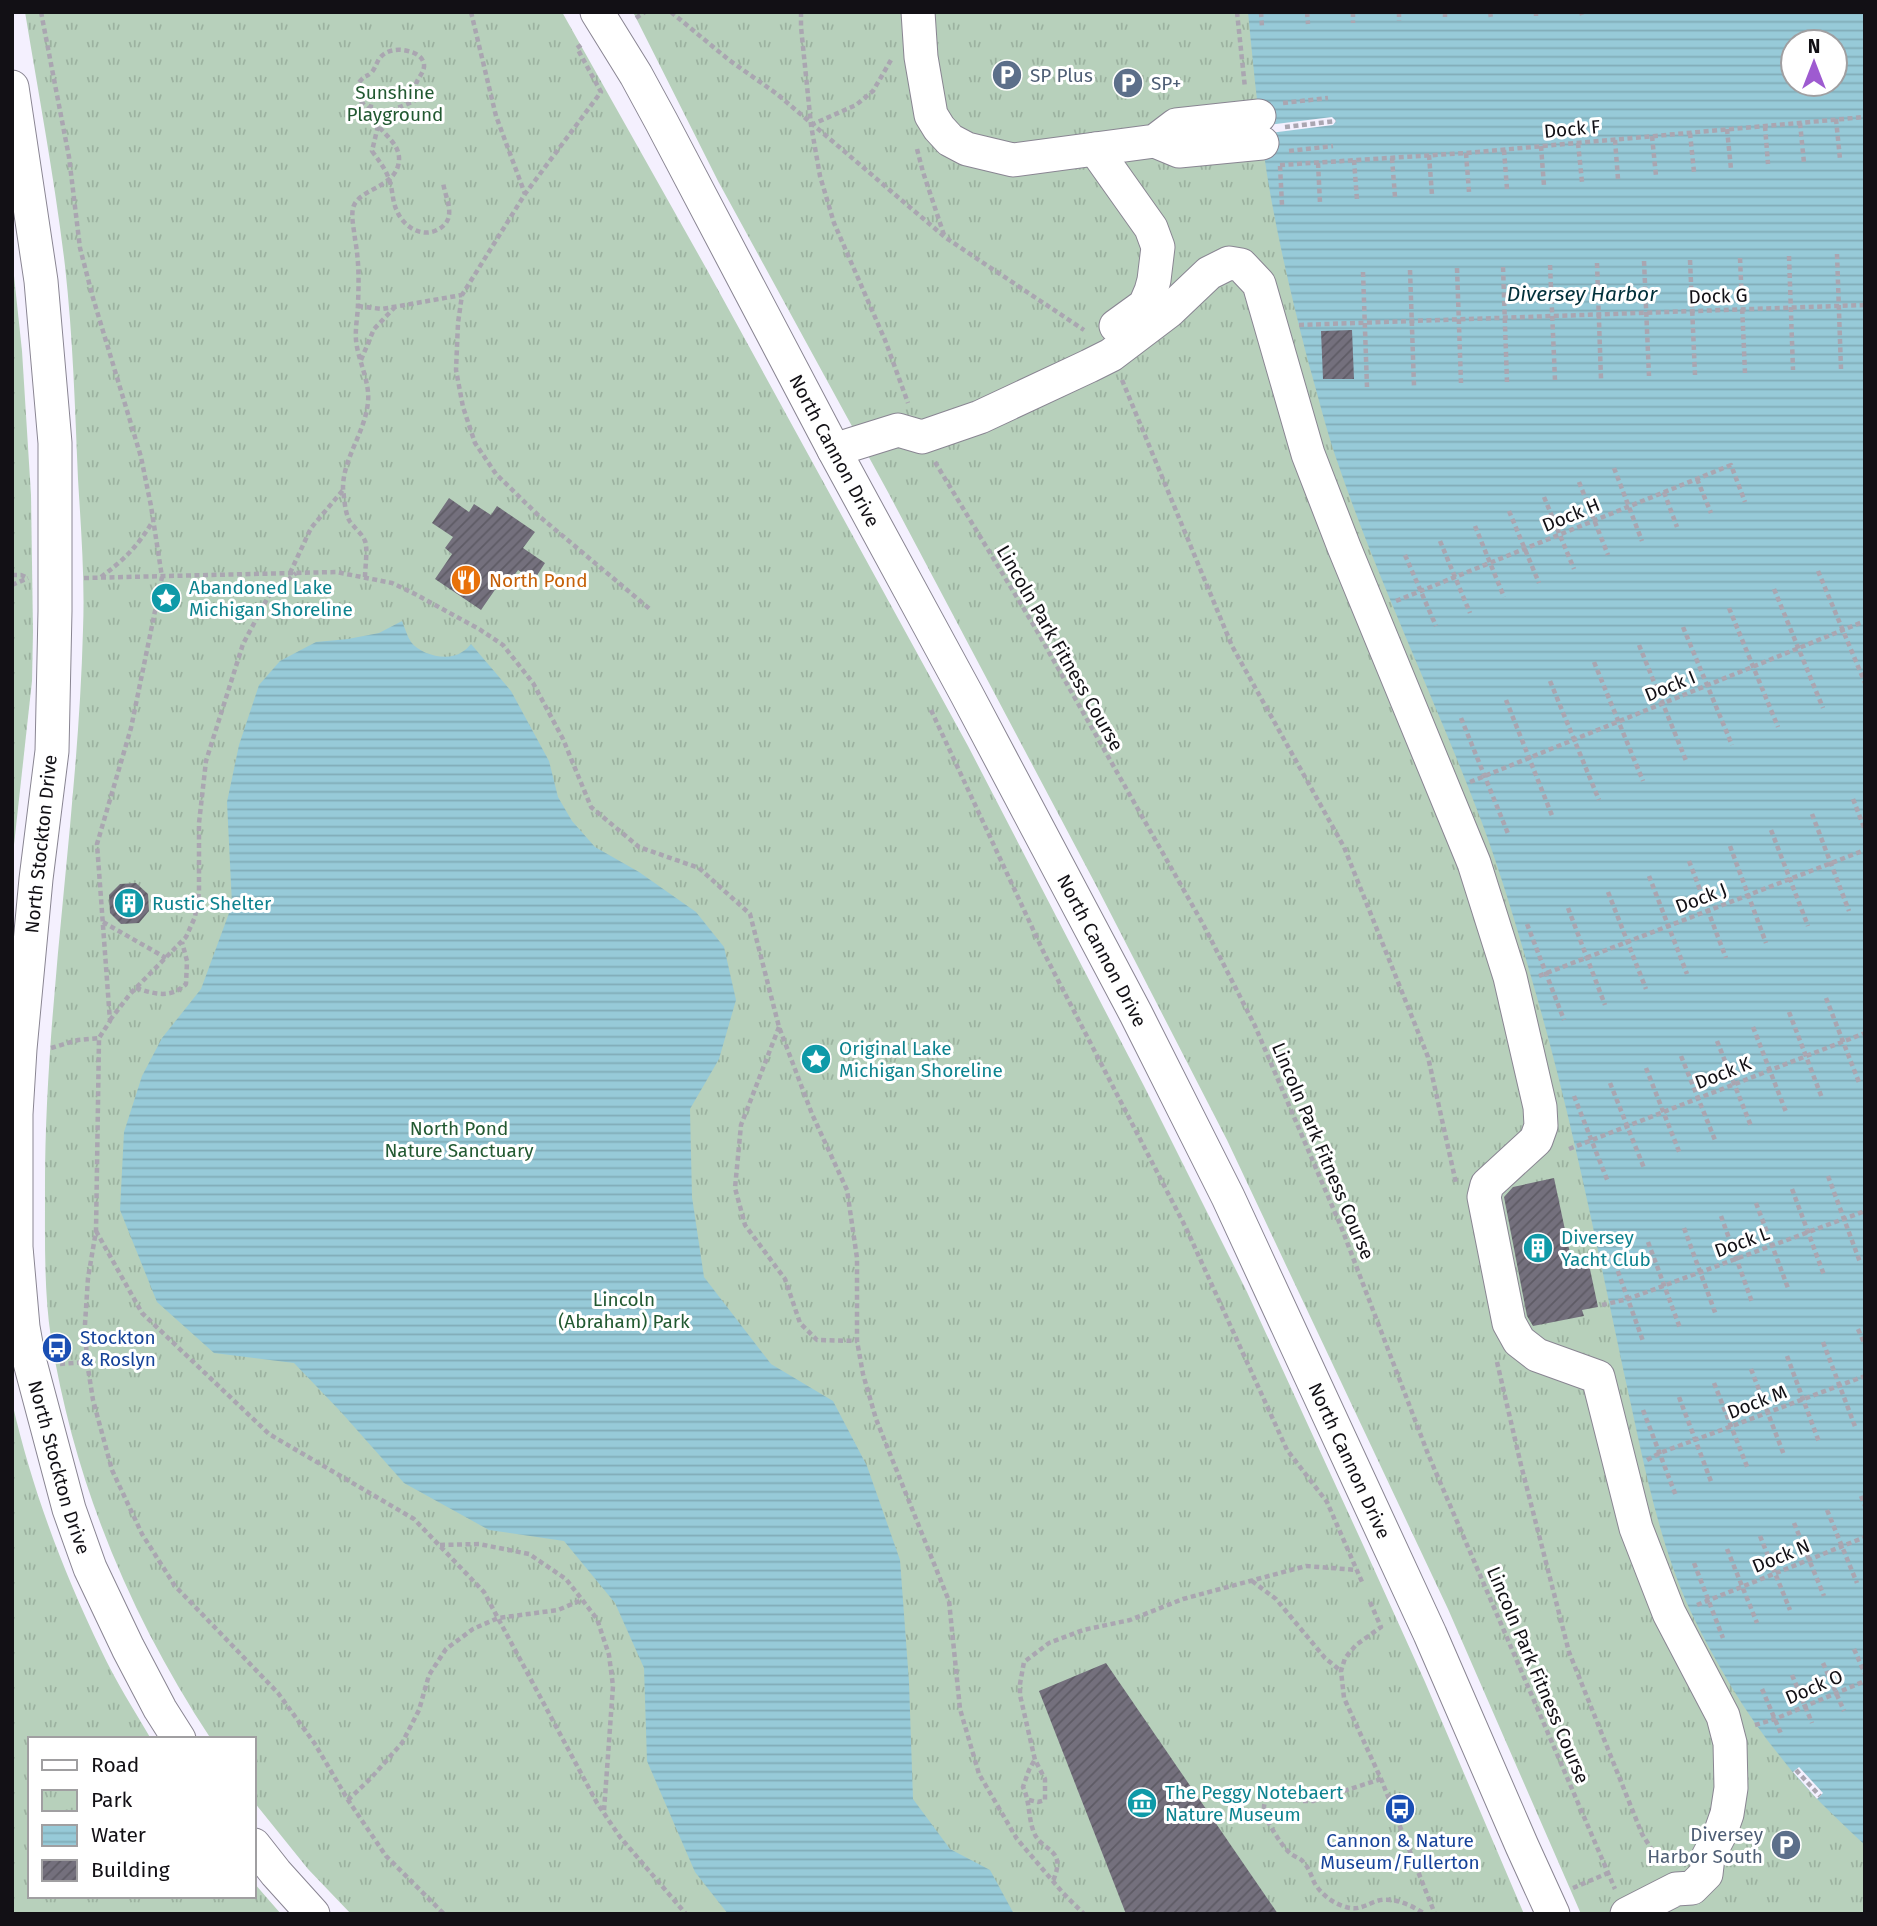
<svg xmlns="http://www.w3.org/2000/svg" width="1877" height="1926" font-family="'Fira Sans',sans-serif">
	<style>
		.park { fill: url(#park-tufts); fill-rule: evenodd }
		.water { fill: url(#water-rules); fill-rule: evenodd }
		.pier { fill: #f4f0fe }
		.building { fill: url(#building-hatch) }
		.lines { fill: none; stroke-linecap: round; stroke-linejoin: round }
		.minor-casing { stroke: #898592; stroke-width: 35 }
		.path { stroke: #aaa6b1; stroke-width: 4.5; stroke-dasharray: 5 3.5; stroke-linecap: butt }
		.minor { stroke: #fff; stroke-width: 33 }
		.labels { text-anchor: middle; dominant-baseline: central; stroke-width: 6; stroke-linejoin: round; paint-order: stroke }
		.service-label { font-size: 19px; fill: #4e5e75; stroke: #fff; text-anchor: start }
		.park-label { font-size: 19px; fill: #225931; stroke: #fff }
		.street-label { font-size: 19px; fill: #121015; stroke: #fff }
		.food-label { font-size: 19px; fill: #c56008; stroke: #fff; text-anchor: start }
		.culture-label { font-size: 19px; fill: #0d838f; stroke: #fff; text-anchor: start }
		.transit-label { font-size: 19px; fill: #164399; stroke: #fff; text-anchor: start }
		.water-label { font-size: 21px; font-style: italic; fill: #00303a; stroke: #fff }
	</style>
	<defs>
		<pattern id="park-tufts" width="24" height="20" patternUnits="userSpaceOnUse" patternTransform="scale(1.75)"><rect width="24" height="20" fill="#b7d0bb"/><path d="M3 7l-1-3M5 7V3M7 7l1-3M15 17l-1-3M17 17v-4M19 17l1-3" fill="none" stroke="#9cb2a0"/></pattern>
		<pattern id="water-rules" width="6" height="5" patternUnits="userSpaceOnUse" patternTransform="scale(1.75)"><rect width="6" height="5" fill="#97cad8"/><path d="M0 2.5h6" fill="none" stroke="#81acb8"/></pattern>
		<pattern id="building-hatch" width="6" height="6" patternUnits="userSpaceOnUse" patternTransform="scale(1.75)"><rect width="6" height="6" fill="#74707d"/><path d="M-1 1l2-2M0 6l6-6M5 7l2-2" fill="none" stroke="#5e5b65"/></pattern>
	</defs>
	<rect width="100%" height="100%" fill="#f4f0fe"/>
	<g class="park">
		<path d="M25 12H562L706 268 968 746 1144 1086 1247 1292 1364 1547 1425 1682 1524 1914H351L308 1869 254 1802V1739H211C130 1616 75 1484 51 1338 44 1292 45 1243 45 1196 44 1007 78 819 83 630 85 580 81 529 78 479 75 408 73 337 65 266 55 181 39 97 25 12Z"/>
		<path d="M633 12H1865V1914H1581L1448 1609 1227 1140 1097 887 889 494 718 181ZM1793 42H1835V84H1793Z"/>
		<path d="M12 257 22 351 31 495 33 632 32 681 12 863Z"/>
		<path d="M12 1402C32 1489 62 1569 101 1650 115 1680 134 1710 151 1739H30V1896H254V1883L281 1914H12Z"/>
	</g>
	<g class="water">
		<path d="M1248 12H1865V1845C1836 1818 1807 1791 1783 1760 1746 1715 1715 1662 1690 1610 1656 1535 1642 1453 1624 1373 1596 1242 1570 1109 1532 980 1515 921 1497 860 1474 802 1429 686 1375 574 1335 455 1325 425 1317 392 1308 361 1294 307 1281 253 1271 198 1260 136 1254 74 1248 12ZM1793 42H1835V84H1793Z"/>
		<path d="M402 621C405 628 407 636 411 642 421 655 448 662 462 652 466 650 468 647 471 644L511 691 549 761 558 797 572 821 595 847 639 872 696 912 724 947 736 1000 719 1059 690 1109 692 1197 704 1277 771 1364 833 1401 867 1466 900 1560 909 1682 913 1799 950 1849 990 1870 1014 1914H728L695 1872 647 1761 644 1668 615 1603 564 1541 489 1530 404 1483 341 1412 294 1363 214 1353 157 1302 120 1210 124 1132 142 1076 162 1038 201 989 232 905 227 802 239 745 259 685 280 661 316 642 348 639 379 633Z"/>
	</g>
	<g class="pier">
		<path d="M1332 117 1336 121 1333 125 1261 134 1260 126Z"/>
		<path d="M1799 1767 1823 1793 1817 1799 1793 1772Z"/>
	</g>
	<g class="building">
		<path d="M1352 330 1354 379H1323L1321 331Z"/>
		<path d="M449 498 469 512 474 504 491 515 497 506 535 532 523 548 545 563 534 580 518 570 505 588 499 584 481 610 435 579 452 554 445 548 453 537 432 523Z"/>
		<path d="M136 883 148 894 149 911 139 923 121 924 110 913 109 895 120 884Z"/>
		<path d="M1554 1178 1571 1258 1587 1255 1598 1307 1582 1310 1584 1316 1533 1326 1527 1316 1504 1197 1513 1187Z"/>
		<path d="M1106 1663 1278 1914H1126L1039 1691Z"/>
	</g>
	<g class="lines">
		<g class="minor-casing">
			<g id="minor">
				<path id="s1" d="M597 12 636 75 661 121 834 450 966 693 1136 1014 1228 1197 1430 1634 1522 1846 1553 1914"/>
				<path d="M918 12 921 57 931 115 939 128 950 140 967 149 1013 160 1155 141 1176 125 1259 116"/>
				<path id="s2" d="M12 87 41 281 55 443V611L52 751 36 879 20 1049 16 1114V1247L23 1327 28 1355 69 1509 90 1568 128 1648 160 1709 179 1739"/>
				<path d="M1155 141 1179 151 1262 143"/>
				<path d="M1095 149 1151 228 1158 247 1154 280 1151 291 1145 305 1116 326"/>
				<path d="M834 450 898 430 922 437 980 417 1089 366 1111 355 1169 311 1209 273 1229 263 1241 265 1259 284 1308 454 1344 547 1474 863 1510 977 1540 1107 1541 1126 1536 1140 1487 1185 1484 1197 1509 1323 1519 1341 1537 1355 1598 1377 1636 1528 1669 1613 1723 1716 1730 1743 1731 1788 1727 1814 1720 1834 1708 1857 1706 1874 1692 1888 1676 1889 1627 1914"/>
				<path d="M254 1845 276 1873 313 1914"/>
			</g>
		</g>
		<g class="path">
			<path d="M41 12 69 157 80 248 93 298 141 457 151 506 162 577 131 728 97 844 110 1021 99 1038 96 1231 88 1278 85 1324 87 1362 93 1400 112 1470 142 1534 175 1586 278 1693 315 1744 348 1800 386 1856 444 1914"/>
			<path d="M471 12 496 116 525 194"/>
			<path d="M671 12 729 60 777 94 946 238 1084 330"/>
			<path d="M801 12V27L811 125 820 176 834 223 885 340 908 403"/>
			<path d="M1237 12 1245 88"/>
			<path d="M1261 12 1262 27"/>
			<path d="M1307 12 1308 24"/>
			<path d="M1353 12V23"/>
			<path d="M1399 12V21"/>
			<path d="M1445 12V20"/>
			<path d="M1490 12 1491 18"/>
			<path d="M1536 12V16"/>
			<path d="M1581 12 1582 15"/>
			<path d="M1628 12V13"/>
			<path d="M636 18 645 12"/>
			<path d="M581 45 577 48 601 92 525 194 462 295 458 323 456 370 463 407 475 443 496 474 539 516 651 610"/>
			<path d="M1283 103 1328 98"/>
			<path d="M371 110C360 103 350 91 362 79 367 74 365 78 371 73 375 69 376 64 379 59 387 48 402 48 414 53 419 55 423 59 424 64 425 72 418 77 416 84 415 90 416 95 414 101L374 118"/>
			<path d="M1836 119 1840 159"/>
			<path d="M1800 123 1804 163"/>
			<path d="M811 125 856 105 873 91 891 60"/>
			<path d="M378 126 372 151C379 161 385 168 389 179 393 190 392 201 397 211 403 226 421 238 437 230 459 219 445 199 443 182"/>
			<path d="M1765 126 1768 164"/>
			<path d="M1285 127 1336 121"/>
			<path d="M1727 129 1731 169"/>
			<path d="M1690 133 1694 172"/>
			<path d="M1652 136 1656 176"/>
			<path d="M1615 140 1618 179"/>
			<path d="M1578 143 1582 182"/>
			<path d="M1541 146 1544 186"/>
			<path d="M917 149 923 172 945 238"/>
			<path d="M1504 150 1507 189"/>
			<path d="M1289 151 1333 146"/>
			<path d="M1466 153 1469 192"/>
			<path d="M1429 155 1432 195"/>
			<path d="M1392 158 1395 197"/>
			<path d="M1354 160 1357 200"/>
			<path d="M1318 163 1320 203"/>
			<path d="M1280 165 1466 153 1865 117"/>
			<path d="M1280 166 1282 205"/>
			<path d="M1837 254 1841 369"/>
			<path d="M1789 256 1793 370"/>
			<path d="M1740 258 1745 373"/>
			<path d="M1690 260 1695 375"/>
			<path d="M1644 261 1649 376"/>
			<path d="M1597 263 1601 379"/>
			<path d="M1550 265 1555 380"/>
			<path d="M1503 267 1507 382"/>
			<path d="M1457 268 1461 383"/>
			<path d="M1410 270 1414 386"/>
			<path d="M1363 272 1367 387"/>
			<path d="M358 306 382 309 462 295"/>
			<path d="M1299 325 1865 305"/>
			<path d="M361 360 374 329 395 307"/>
			<path d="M1122 380 1232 646 1344 847 1428 1057 1456 1183"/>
			<path d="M935 462 1033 624 1203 924 1255 1026 1342 1229 1428 1454 1615 1889"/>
			<path d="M1614 468 1642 541"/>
			<path d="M1697 479 1711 513"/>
			<path d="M1579 482 1608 555"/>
			<path d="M1664 492 1677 527"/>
			<path d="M1544 497 1574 569"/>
			<path d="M1509 511 1539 583"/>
			<path d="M1475 526 1504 597"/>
			<path d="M1440 541 1470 613"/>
			<path d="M1864 552 1865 553"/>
			<path d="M1405 555 1436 626"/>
			<path d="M1818 571 1865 683"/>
			<path d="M290 573 311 528 343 490"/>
			<path d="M12 575H21L28 578"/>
			<path d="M101 577C125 559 137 547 153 521"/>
			<path d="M365 577C365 569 368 548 365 541 362 533 353 527 349 520 345 512 344 497 343 488 343 458 365 433 368 402 370 381 358 361 356 340 355 327 358 315 358 303 359 281 359 261 355 239 354 229 351 218 353 208 358 189 391 189 398 166 405 141 375 133 371 111 368 91 397 86 408 104"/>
			<path d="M84 578 336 572 392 583 415 594 479 629 503 645 533 683 563 739 591 807 639 847 699 868 750 914 779 1027 812 1114 847 1190 857 1258V1341L863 1374 876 1419 949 1601 960 1709 979 1774 1017 1839 1063 1893 1084 1914"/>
			<path d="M12 585 28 578"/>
			<path d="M1774 589 1823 708"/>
			<path d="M1396 601 1731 465 1745 502"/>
			<path d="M1729 608 1778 727"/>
			<path d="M1683 627 1732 745"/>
			<path d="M1639 645 1687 763"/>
			<path d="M1594 662 1643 781"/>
			<path d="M1550 681 1599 800"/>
			<path d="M1506 700 1553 818"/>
			<path d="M931 710 1044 953 1186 1228 1287 1450 1327 1502 1362 1582"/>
			<path d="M1461 718 1509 836"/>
			<path d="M1470 782 1865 621"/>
			<path d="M1853 799 1865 830"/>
			<path d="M1812 814 1849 911"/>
			<path d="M1771 830 1808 926"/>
			<path d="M1730 846 1766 943"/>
			<path d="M1689 861 1726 958"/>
			<path d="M1649 876 1687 974"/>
			<path d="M1608 892 1646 989"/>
			<path d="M1568 908 1605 1005"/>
			<path d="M103 922 166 958"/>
			<path d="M1527 924 1564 1020"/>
			<path d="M1539 976 1865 850"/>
			<path d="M1864 984 1865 985"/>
			<path d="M136 988C155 994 170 999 186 984L187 961 182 942"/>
			<path d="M1826 998 1860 1085"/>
			<path d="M1789 1012 1822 1098"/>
			<path d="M110 1020 130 994 186 937 195 917 199 893V823L206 761 243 644 268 597 296 573"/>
			<path d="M779 1027 741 1125 735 1188 745 1225 785 1279 800 1323 817 1340 857 1341"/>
			<path d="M1753 1027 1786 1112"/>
			<path d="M1717 1041 1751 1126"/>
			<path d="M51 1048 78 1040 99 1038"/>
			<path d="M1681 1056 1715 1140"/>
			<path d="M1646 1068 1680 1154"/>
			<path d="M1610 1083 1644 1168"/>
			<path d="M1574 1096 1608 1182"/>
			<path d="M1569 1149 1865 1033"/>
			<path d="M1828 1176 1860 1262"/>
			<path d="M1792 1189 1824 1275"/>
			<path d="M1756 1203 1788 1288"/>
			<path d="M1721 1216 1752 1302"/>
			<path d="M1684 1228 1716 1315"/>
			<path d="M96 1231 142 1313 269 1434 414 1519 484 1592 597 1803 620 1837 686 1914"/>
			<path d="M1648 1242 1680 1328"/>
			<path d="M1612 1255 1643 1341"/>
			<path d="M1602 1305 1628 1299 1865 1211"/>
			<path d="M1858 1329 1865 1345"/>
			<path d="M1823 1342 1856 1429"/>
			<path d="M1787 1356 1819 1442"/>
			<path d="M1497 1362 1521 1465 1569 1652 1642 1834 1661 1864"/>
			<path d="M60 1364 87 1362"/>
			<path d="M1751 1369 1784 1455"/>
			<path d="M1714 1383 1748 1469"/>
			<path d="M1679 1397 1712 1484"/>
			<path d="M1643 1410 1676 1496"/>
			<path d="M1647 1460 1660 1453 1865 1376"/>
			<path d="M1861 1496 1865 1506"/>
			<path d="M1827 1510 1857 1583"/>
			<path d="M1794 1523 1824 1596"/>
			<path d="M1760 1536 1790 1610"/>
			<path d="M440 1545 479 1544 529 1554 566 1579 597 1619 609 1655 613 1686 604 1811"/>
			<path d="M1727 1549 1757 1623"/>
			<path d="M1694 1563 1723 1638"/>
			<path d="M1252 1581 1276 1599 1325 1658 1341 1671"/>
			<path d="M1370 1602 1381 1627 1356 1645 1345 1658 1341 1671 1344 1698 1381 1779 1435 1914"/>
			<path d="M1697 1605 1865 1537"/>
			<path d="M1854 1649 1865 1674"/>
			<path d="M1823 1663 1844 1711"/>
			<path d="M1792 1675 1812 1723"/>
			<path d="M1762 1689 1782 1736"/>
			<path d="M1755 1725 1775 1719 1865 1681"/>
			<path d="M1034 1761 1029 1770 1023 1787C1030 1802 1028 1815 1033 1830 1040 1853 1068 1846 1053 1881"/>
			<path d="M1796 1770 1820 1796"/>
			<path d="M1381 1779 1313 1801H1301L1276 1792C1256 1802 1265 1817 1274 1832 1279 1840 1284 1848 1291 1854 1295 1857 1301 1858 1304 1863 1309 1868 1311 1875 1314 1882 1320 1893 1331 1902 1343 1906 1356 1911 1362 1907 1374 1902 1391 1895 1411 1905 1425 1914"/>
			<path d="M348 1800 371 1778 402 1743 419 1710 429 1675 446 1649 473 1629 498 1618 558 1610 582 1600"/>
			<path d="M1029 1800 1038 1802 1045 1800V1779L1035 1760 1020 1695V1684L1024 1662 1049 1643 1083 1630 1130 1620 1183 1599 1306 1566 1357 1570"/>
			<path d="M1573 1888 1608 1873"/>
		</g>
		<use href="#minor" class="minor"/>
	</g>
	<defs>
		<g id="parking-disc" transform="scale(1.575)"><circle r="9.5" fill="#5c6f8a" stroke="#fff"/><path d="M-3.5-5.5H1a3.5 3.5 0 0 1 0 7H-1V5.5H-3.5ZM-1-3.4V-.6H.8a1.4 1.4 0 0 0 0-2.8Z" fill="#fff"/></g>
		<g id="restaurant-disc" transform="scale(1.575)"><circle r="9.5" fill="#e8710a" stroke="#fff"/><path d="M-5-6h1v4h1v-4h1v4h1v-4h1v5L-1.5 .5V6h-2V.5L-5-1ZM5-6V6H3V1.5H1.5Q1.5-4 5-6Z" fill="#fff"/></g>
		<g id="sight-disc" transform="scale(1.575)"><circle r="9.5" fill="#0f9aa8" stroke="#fff"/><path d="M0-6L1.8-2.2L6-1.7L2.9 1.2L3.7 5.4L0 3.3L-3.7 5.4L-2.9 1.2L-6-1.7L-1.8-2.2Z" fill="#fff"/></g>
		<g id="building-disc" transform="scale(1.575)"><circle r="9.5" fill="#0f9aa8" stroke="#fff"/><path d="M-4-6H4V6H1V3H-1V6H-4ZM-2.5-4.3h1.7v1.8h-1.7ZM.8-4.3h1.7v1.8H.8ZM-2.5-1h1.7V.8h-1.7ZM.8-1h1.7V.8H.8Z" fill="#fff"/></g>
		<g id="bus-disc" transform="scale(1.575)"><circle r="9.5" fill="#1a4fb4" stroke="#fff"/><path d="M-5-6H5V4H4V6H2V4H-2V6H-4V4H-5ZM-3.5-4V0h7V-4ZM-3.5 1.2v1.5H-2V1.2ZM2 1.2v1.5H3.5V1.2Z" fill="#fff"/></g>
		<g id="museum-disc" transform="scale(1.575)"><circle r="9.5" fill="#0f9aa8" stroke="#fff"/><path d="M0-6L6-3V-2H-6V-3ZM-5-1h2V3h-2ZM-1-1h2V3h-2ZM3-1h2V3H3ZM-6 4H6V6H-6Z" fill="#fff"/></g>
	</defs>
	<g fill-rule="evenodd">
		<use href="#parking-disc" x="1007" y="75"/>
		<use href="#parking-disc" x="1128" y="83"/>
		<use href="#restaurant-disc" x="466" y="580"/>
		<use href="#sight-disc" x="166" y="598"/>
		<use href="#building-disc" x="129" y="903"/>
		<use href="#sight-disc" x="816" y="1059"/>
		<use href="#building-disc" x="1538" y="1248"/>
		<use href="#bus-disc" x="57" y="1348"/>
		<use href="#museum-disc" x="1142" y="1803"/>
		<use href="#bus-disc" x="1400" y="1809"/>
		<use href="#parking-disc" x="1786" y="1845"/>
	</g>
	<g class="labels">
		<g class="service-label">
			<text x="1030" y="75">SP Plus</text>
			<text x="1151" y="83">SP+</text>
			<text x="1763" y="1834" text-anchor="end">Diversey<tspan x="1763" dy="22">Harbor South</tspan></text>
		</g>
		<g class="park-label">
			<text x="395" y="92">Sunshine<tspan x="395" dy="22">Playground</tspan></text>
			<text x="459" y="1128">North Pond<tspan x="459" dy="22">Nature Sanctuary</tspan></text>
			<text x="624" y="1299">Lincoln<tspan x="624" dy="22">(Abraham) Park</tspan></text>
		</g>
		<g class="street-label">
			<text transform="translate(1572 129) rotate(-5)">Dock F</text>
			<text transform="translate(1718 296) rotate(-2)">Dock G</text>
			<text stroke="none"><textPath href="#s1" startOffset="499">North Cannon Drive</textPath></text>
			<text transform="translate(1571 515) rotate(-22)">Dock H</text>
			<text transform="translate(1060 648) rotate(60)">Lincoln Park Fitness Course</text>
			<text transform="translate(1670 686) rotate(-22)">Dock I</text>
			<text transform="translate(41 844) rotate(-84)">North Stockton Drive</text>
			<text transform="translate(1701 898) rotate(-21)">Dock J</text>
			<text stroke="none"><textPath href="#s1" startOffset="1066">North Cannon Drive</textPath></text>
			<text transform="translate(1723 1073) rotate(-21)">Dock K</text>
			<text transform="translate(1323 1151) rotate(67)">Lincoln Park Fitness Course</text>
			<text transform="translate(1742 1242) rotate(-20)">Dock L</text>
			<text transform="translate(1757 1402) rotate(-21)">Dock M</text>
			<text stroke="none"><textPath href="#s1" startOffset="1633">North Cannon Drive</textPath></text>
			<text stroke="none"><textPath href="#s2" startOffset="1390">North Stockton Drive</textPath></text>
			<text transform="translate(1781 1556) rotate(-22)">Dock N</text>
			<text transform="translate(1538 1675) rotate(67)">Lincoln Park Fitness Course</text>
			<text transform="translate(1814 1687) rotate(-23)">Dock O</text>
		</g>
		<g class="food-label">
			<text x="489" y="580">North Pond</text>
		</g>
		<g class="culture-label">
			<text x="189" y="587">Abandoned Lake<tspan x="189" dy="22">Michigan Shoreline</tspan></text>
			<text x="152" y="903">Rustic Shelter</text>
			<text x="839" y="1048">Original Lake<tspan x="839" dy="22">Michigan Shoreline</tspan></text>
			<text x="1561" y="1237">Diversey<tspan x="1561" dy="22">Yacht Club</tspan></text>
			<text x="1165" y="1792">The Peggy Notebaert<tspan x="1165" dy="22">Nature Museum</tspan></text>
		</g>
		<g class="transit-label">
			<text x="80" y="1337">Stockton<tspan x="80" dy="22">&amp; Roslyn</tspan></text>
			<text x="1400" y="1840" text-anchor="middle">Cannon &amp; Nature<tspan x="1400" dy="22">Museum/Fullerton</tspan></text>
		</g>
		<g class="water-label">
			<text x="1582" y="294">Diversey Harbor</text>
		</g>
	</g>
	<rect width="1877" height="1926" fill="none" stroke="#121015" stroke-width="28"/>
	<rect x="28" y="1737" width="228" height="161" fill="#ffffff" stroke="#a09fa1" stroke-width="2"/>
	<rect x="42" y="1760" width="35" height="10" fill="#ffffff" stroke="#a09fa1" stroke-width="2"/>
	<text x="91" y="1772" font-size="21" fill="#121015">Road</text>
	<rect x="42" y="1790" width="35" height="21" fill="url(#park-tufts)" stroke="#a09fa1" stroke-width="2"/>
	<text x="91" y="1807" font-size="21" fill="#121015">Park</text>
	<rect x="42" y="1825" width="35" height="21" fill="url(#water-rules)" stroke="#a09fa1" stroke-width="2"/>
	<text x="91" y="1842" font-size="21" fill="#121015">Water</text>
	<rect x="42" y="1860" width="35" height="21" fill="url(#building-hatch)" stroke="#a09fa1" stroke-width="2"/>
	<text x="91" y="1877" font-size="21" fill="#121015">Building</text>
	<g transform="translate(1814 63)"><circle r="33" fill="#ffffff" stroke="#a09fa1" stroke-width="2"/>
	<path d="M0-5L12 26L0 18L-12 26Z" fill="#9e5bd0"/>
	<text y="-10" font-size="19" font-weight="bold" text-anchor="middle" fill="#121015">N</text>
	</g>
</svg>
